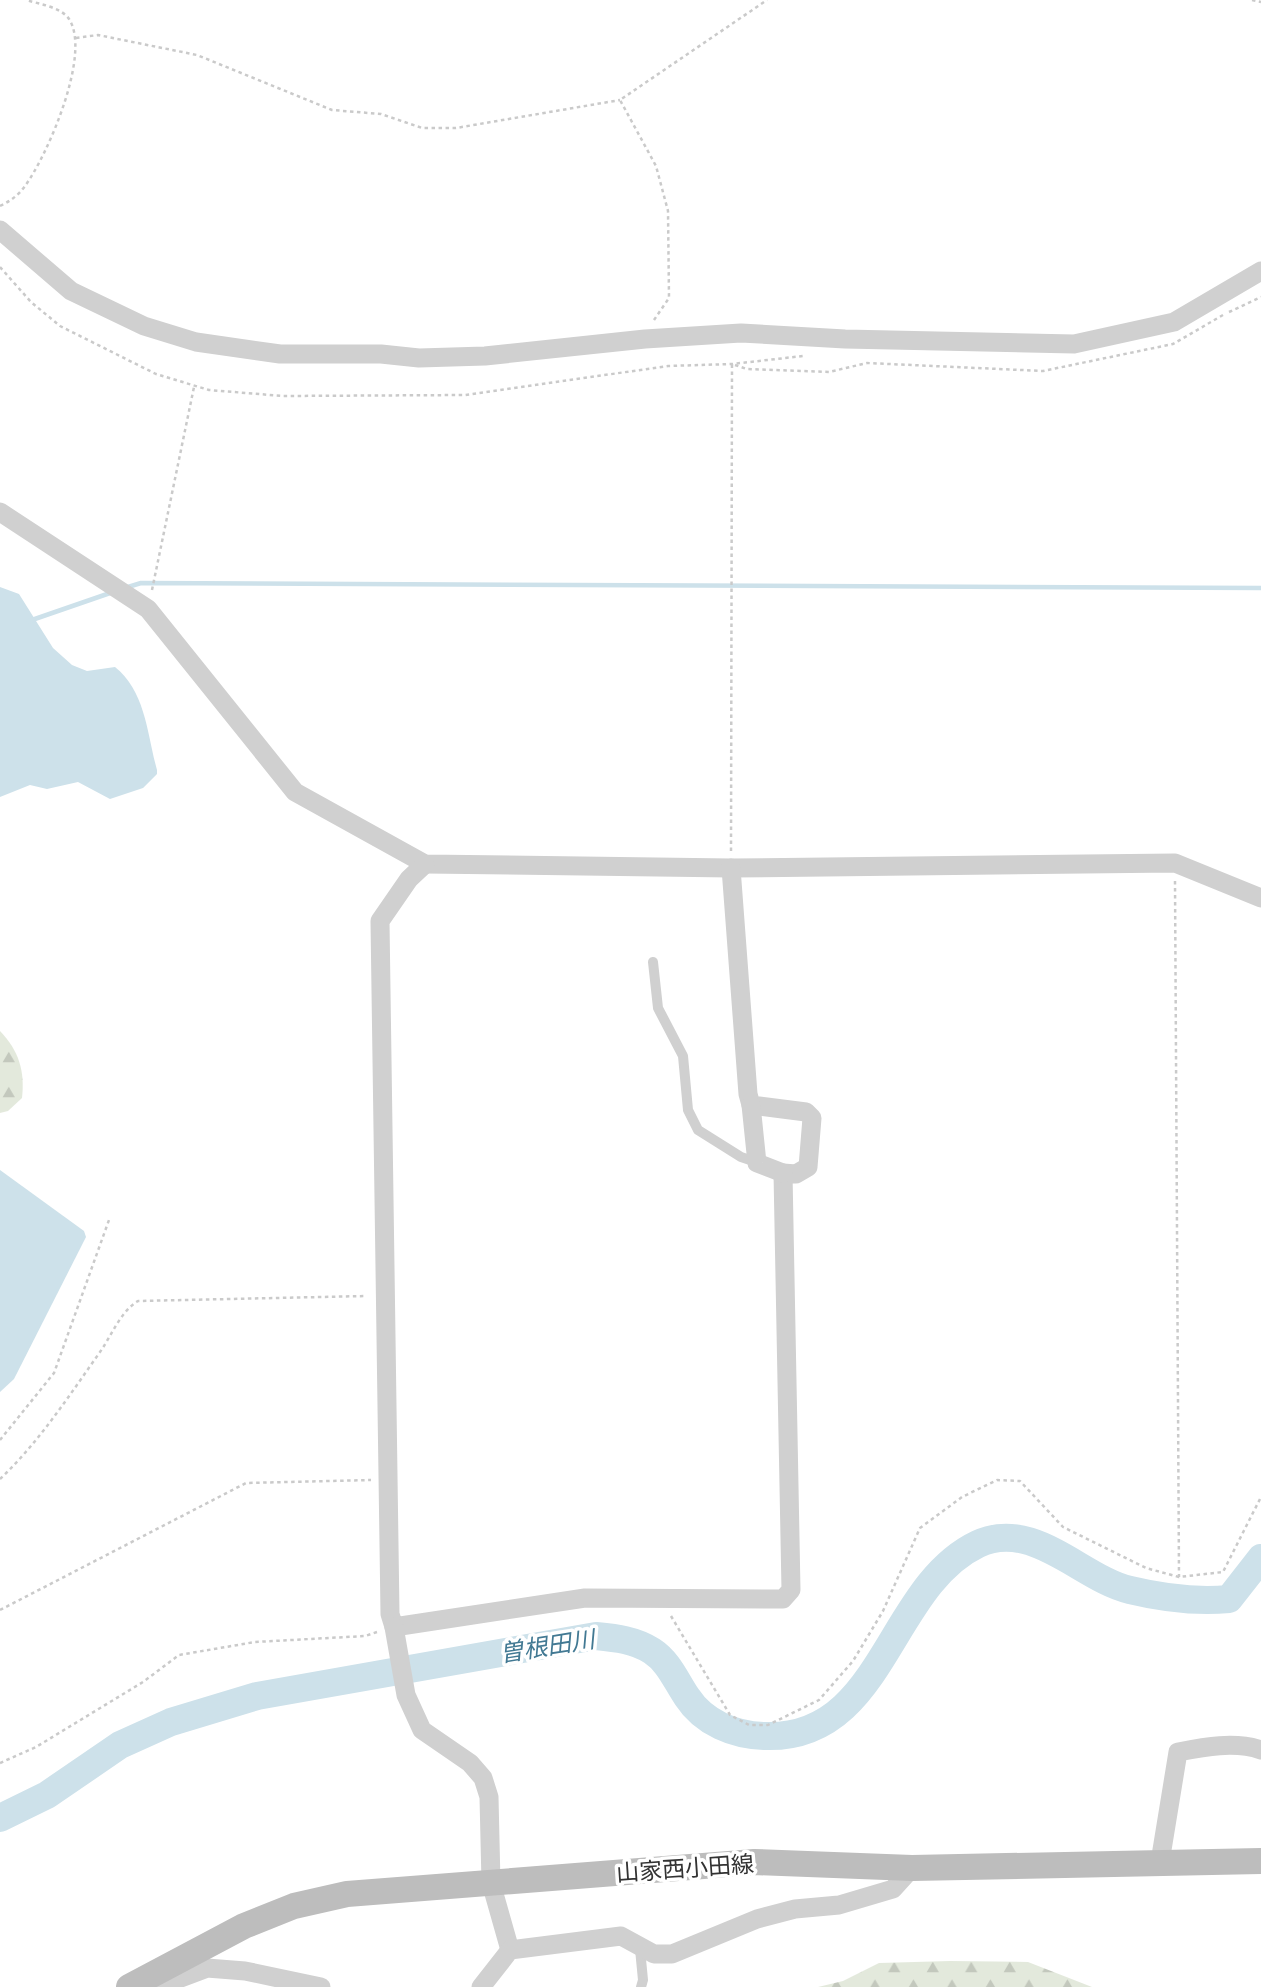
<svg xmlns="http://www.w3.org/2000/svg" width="1261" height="1987" font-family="Ubuntu,'Noto Sans JP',sans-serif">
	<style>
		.forest { fill: url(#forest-firs) }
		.water { fill: #cde1ea }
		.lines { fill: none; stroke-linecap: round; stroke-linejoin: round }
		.stream { stroke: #cde1ea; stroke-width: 4.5 }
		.river { stroke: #cde1ea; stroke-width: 28 }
		.path { stroke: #cacaca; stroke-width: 2.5; stroke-dasharray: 3.5 3.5; stroke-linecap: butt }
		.service { stroke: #d0d0d0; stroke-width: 10 }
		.minor { stroke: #d0d0d0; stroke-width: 19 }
		.secondary { stroke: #bdbdbd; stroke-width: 26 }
		.labels { text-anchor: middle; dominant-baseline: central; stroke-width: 7; stroke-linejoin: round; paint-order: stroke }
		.street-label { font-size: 23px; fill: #333; stroke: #fff }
		.water-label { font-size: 24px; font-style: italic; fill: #427993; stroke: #fff }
	</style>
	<defs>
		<pattern id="forest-firs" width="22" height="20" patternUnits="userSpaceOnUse" patternTransform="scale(1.75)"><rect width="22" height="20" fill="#e3e9dc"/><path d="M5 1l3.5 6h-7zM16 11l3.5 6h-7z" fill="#c3c8bd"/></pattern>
	</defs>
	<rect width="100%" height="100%" fill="#fff"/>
	<g class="forest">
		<path d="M0 1031C19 1051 25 1071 22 1098L8 1111 0 1113Z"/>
		<path d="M950 1961 1028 1962 1092 1987H818L843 1981 879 1963Z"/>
	</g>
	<g class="water">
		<path d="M0 587 19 594 53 648 72 665 87 671 115 667C146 692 147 734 157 770V774L143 788 110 799 78 782 47 789 30 785 0 797Z"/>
		<path d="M0 1170 84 1231 86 1237 14 1379 0 1392Z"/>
	</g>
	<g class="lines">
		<g class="stream">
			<path d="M128 587 141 583 1261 588"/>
			<path d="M29 621 113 592"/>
		</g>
		<path class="river" d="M0 1818 47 1795 120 1745 171 1722 257 1696 596 1636C616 1638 635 1640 652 1651 669 1662 676 1681 687 1697 704 1723 734 1735 764 1736 884 1741 887 1587 978 1544 1033 1518 1082 1579 1130 1590 1163 1598 1195 1602 1229 1599L1261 1558"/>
		<g class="path">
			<path d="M1252 0 1261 2"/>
			<path d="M76 38 98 35 197 55 332 110 381 114 422 128H456L620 100"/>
			<path d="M0 206C10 201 18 196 25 186 47 156 92 54 69 19 61 7 39 4 26 0"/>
			<path d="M0 267 31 302 60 326 156 374 209 390 283 396 465 395 668 366 732 364 803 356"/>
			<path d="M1229 312 1261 297"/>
			<path d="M654 320 669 298 668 211 656 166 620 100 767 0"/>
			<path d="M735 365 747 369 829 372 867 363 1043 371 1173 344 1223 315"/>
			<path d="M152 590 194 387"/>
			<path d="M731 851 732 364"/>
			<path d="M1175 881 1179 1577"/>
			<path d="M0 1440 54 1373 109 1220"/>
			<path d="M0 1479C39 1442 69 1396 100 1352 112 1335 120 1312 138 1301L366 1296"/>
			<path d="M0 1610 246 1483 371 1480"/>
			<path d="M671 1616 730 1715 749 1725H768L819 1700 853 1661 883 1611 920 1528 962 1497 997 1480 1020 1481 1063 1527 1146 1568 1179 1577 1223 1572 1261 1497"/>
			<path d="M0 1763 36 1747 143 1682 179 1655 255 1642 365 1636 377 1632"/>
		</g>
		<g class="service">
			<path d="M653 962 658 1008 683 1056 688 1110 698 1130 741 1157 756 1162"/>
			<path d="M640 1949 643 1980 641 1987"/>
		</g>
		<g class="minor">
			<path d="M0 230 71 291 144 326 196 342 280 354H381L419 358 485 356 645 339 741 333 845 339 1074 344 1174 322 1261 271"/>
			<path d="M0 512 148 609 295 792 425 864 731 868 1175 863 1261 898"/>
			<path d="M425 864 409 879 380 921 390 1614 394 1627 585 1598 783 1599 791 1590 783 1173 796 1174 808 1167 812 1118 806 1112 751 1105 748 1094 731 868"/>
			<path d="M751 1105 757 1163 783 1173"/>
			<path d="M394 1627 406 1695 422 1730 470 1763 483 1778 489 1797 491 1883 510 1950"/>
			<path d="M1160 1862 1178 1752C1204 1747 1235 1741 1261 1750"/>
			<path d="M157 1987 207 1968 245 1971 321 1987"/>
			<path d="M481 1987 510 1950 621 1936 654 1954H672L757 1919 795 1909 839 1905 893 1889 912 1868"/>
		</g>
		<path class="secondary" d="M129 1987 244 1926 294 1906 347 1894 754 1862 912 1868 1261 1861"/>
	</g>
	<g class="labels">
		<g class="street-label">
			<text transform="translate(685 1868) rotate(-4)">山家西小田線</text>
		</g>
		<g class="water-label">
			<text transform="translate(547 1646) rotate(-9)">曽根田川</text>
		</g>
	</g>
</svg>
